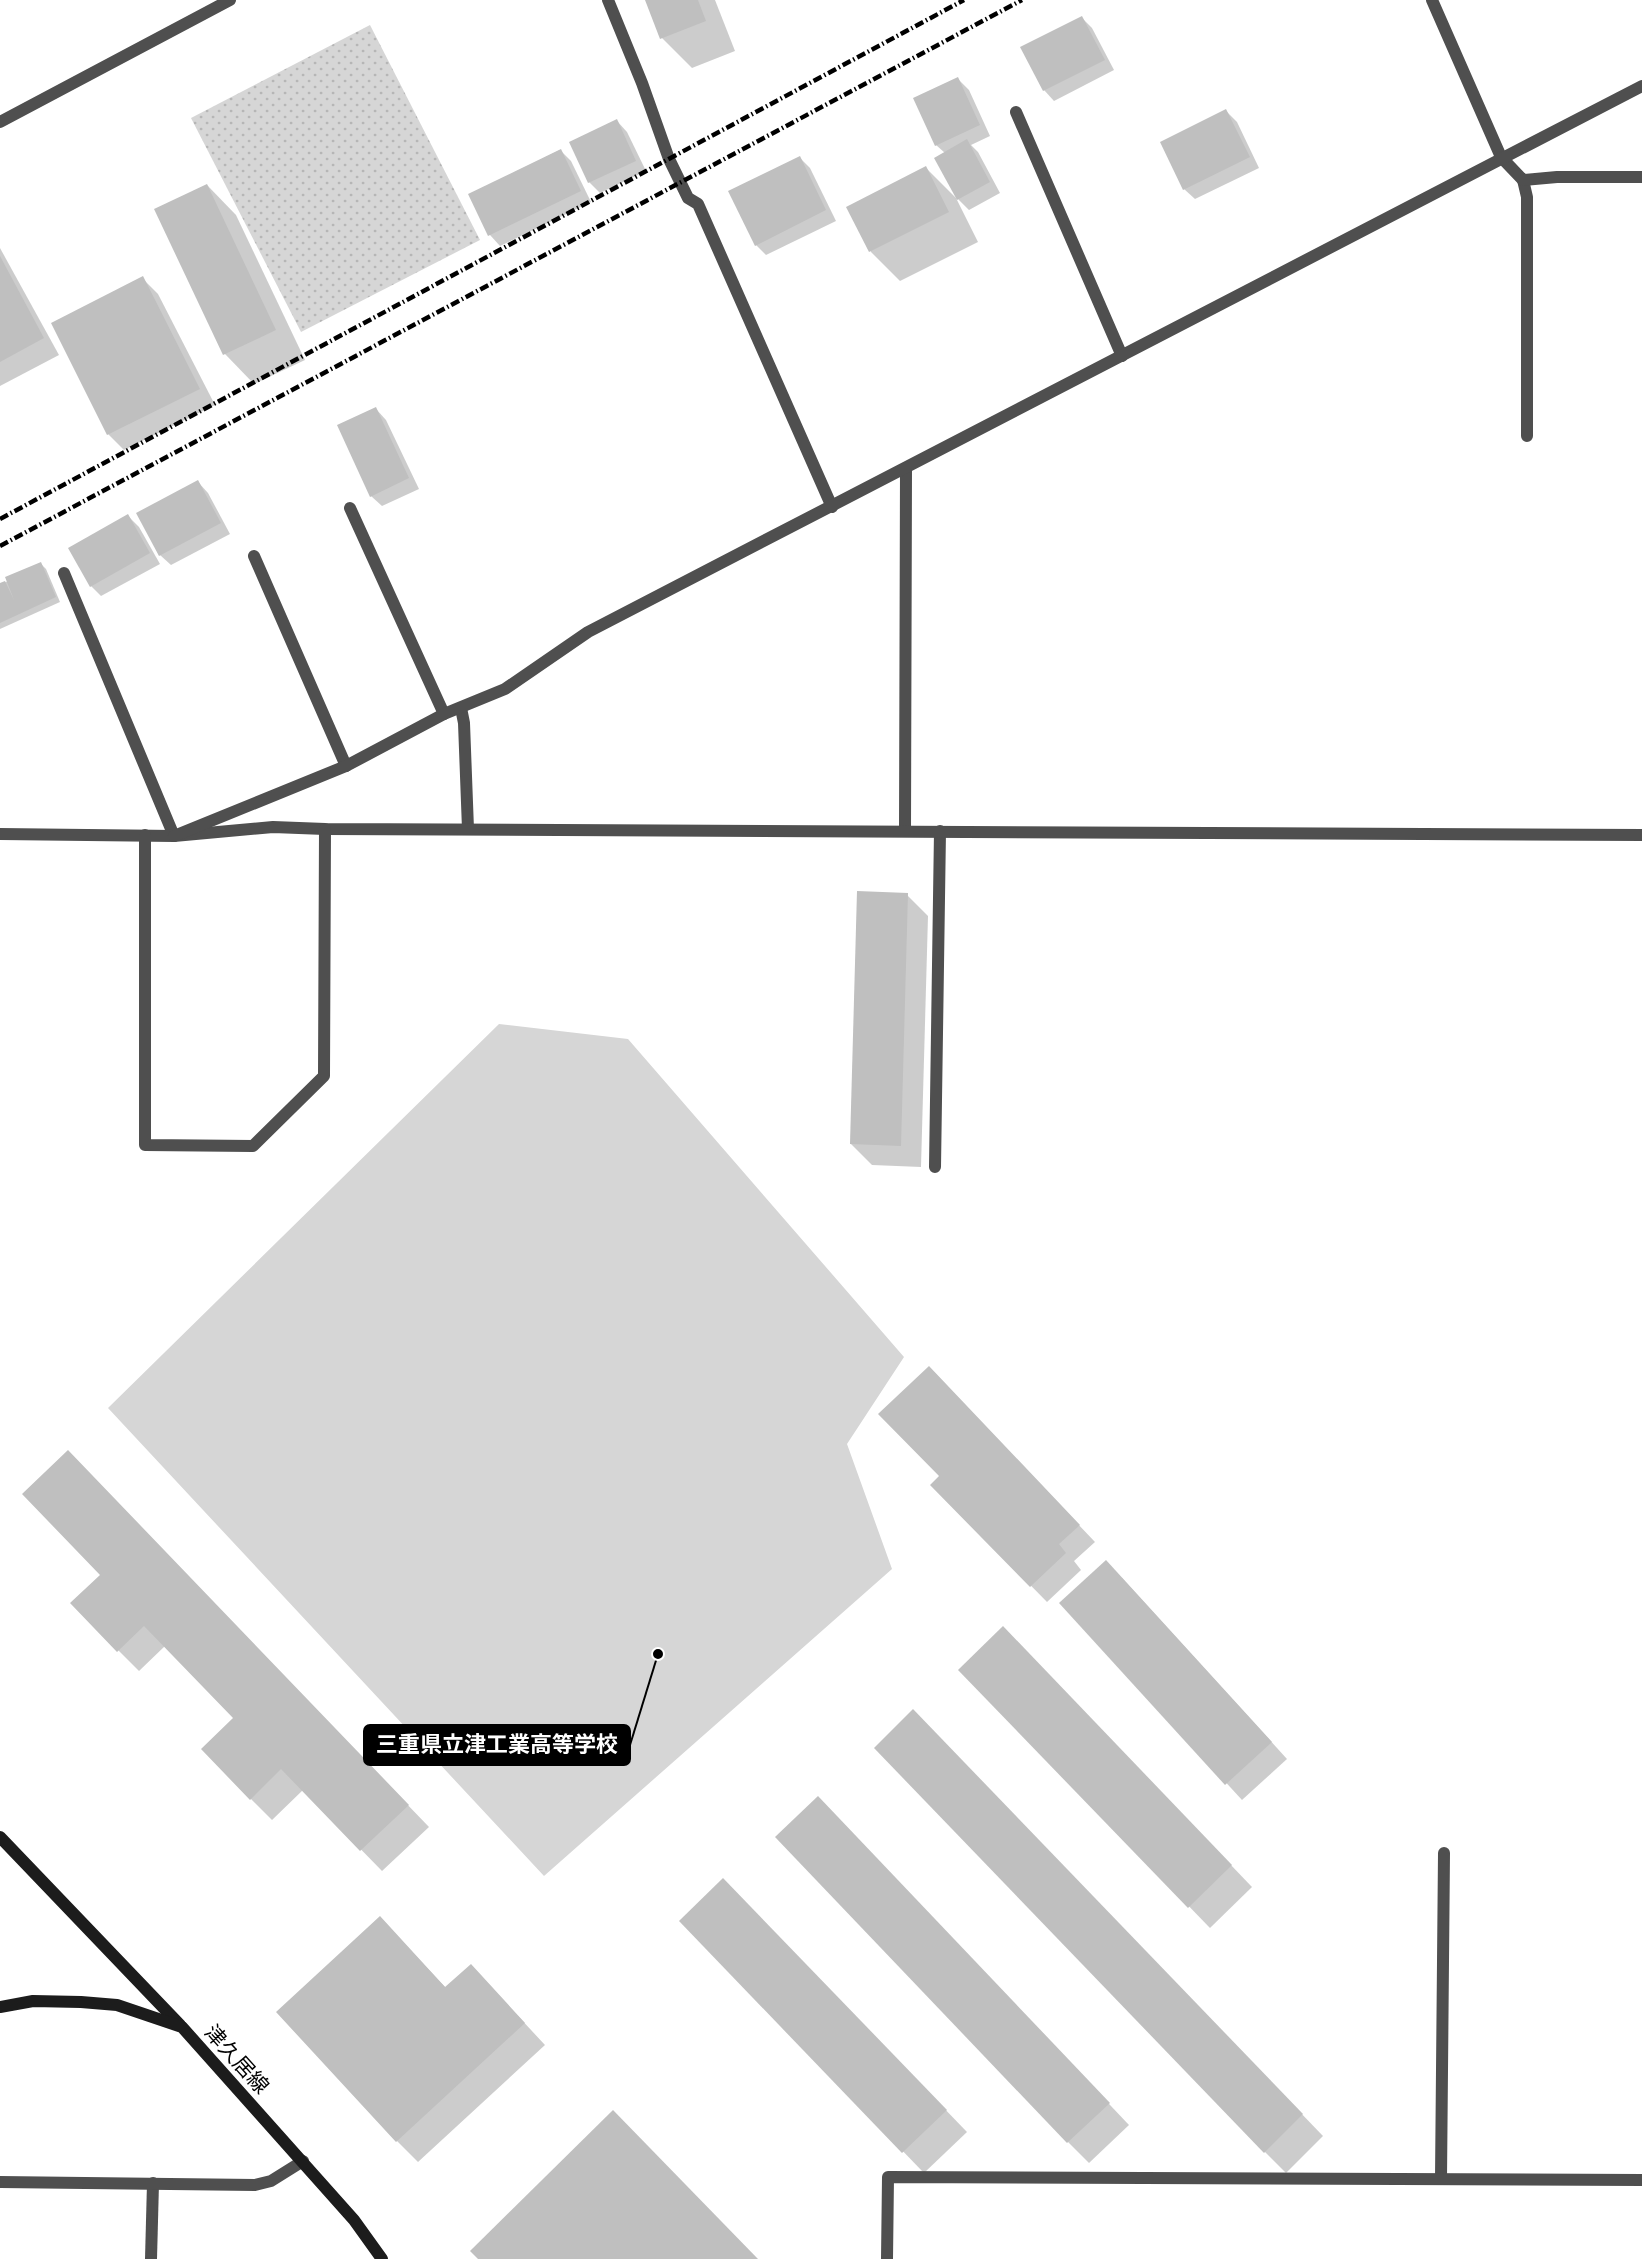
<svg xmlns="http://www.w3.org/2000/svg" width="1642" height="2259" font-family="Poppins,'Noto Sans JP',sans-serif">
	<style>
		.grass { fill: url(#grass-dots) }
		.pitch { fill: #d6d6d6 }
		.shadow { fill: #0003 }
		.building { fill: #bfbfbf }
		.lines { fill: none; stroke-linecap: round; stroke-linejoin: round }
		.lane { stroke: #4f4f4f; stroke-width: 12 }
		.street { stroke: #4f4f4f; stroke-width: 12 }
		.secondary { stroke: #1c1c1c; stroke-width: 12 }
		.rail { stroke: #000; stroke-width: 4.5; stroke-dasharray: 9 3 1.5 3; stroke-linecap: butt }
		.labels { text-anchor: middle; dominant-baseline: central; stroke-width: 6; stroke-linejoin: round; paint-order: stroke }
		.street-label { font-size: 21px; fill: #000; stroke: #fff }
		.leader { fill: none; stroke: #000; stroke-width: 2 }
		.callout-dot { fill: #000; stroke: #fff; stroke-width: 2 }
		.callout { fill: #000; stroke: #000; stroke-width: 2 }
		.callout-label { font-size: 22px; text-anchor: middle; font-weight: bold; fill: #fff }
	</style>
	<defs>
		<pattern id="grass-dots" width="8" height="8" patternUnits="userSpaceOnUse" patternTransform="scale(1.5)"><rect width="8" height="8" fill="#d6d6d6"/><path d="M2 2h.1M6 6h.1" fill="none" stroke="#b6b6b6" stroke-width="1.8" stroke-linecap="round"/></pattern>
	</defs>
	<rect width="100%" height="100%" fill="#fff"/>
	<path class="grass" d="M370 25 480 240 301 332 191 118Z"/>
	<path class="pitch" d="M499 1024 628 1039 904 1357 847 1444 892 1569 544 1876 108 1408Z"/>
	<g class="shadow">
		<path d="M646 0H715L735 51 692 68 662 38Z"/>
		<path d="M1082 18 1092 28 1114 70 1054 101 1044 90Z"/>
		<path d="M958 79 969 90 990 136 971 145 978 152 1000 193 969 210 958 199 945 153 936 145Z"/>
		<path d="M1226 111 1237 122 1259 168 1195 199 1184 189Z"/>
		<path d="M617 121 627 132 646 171 600 193 589 182Z"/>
		<path d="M560 150 571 161 591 202 500 246 490 235 470 194Z"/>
		<path d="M800 158 810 168 836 221 766 255 756 245Z"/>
		<path d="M926 168 956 198 978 242 900 281 871 252 848 207Z"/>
		<path d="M207 185 236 215 305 360 254 384 225 354Z"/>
		<path d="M0 248 59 355 0 386Z"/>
		<path d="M142 278 158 294 215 405 124 450 108 434Z"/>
		<path d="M376 409 386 420 419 489 382 506 371 496Z"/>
		<path d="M198 482 208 493 230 534 171 565 160 555Z"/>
		<path d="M128 516 139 527 160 564 101 596 91 586Z"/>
		<path d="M41 564 46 569 60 602 0 629V585Z"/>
		<path d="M907 895 928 916 921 1167 872 1165 851 1144Z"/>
		<path d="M945 1384 1095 1542 1074 1561 1081 1570 1047 1602 932 1485 941 1476Z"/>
		<path d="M88 1473 429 1827 382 1871 303 1790 272 1820 251 1799 235 1718 165 1646 139 1671 118 1650 102 1575Z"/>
		<path d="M1122 1578 1287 1759 1242 1800 1062 1604Z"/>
		<path d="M1024 1649 1252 1887 1210 1928 960 1670Z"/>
		<path d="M934 1732 1323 2136 1286 2173 1265 2152Z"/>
		<path d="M839 1819 1129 2125 1089 2163 1068 2142Z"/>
		<path d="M744 1901 967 2132 924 2173 681 1922Z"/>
		<path d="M380 1918 446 1988 491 1987 545 2045 418 2162 397 2141Z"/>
	</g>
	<g class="building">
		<path d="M645 0H698L706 21 660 39Z"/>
		<path d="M1082 16 1105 60 1043 91 1020 47Z"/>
		<path d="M958 77 980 125 935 146 913 98Z"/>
		<path d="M1226 109 1250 157 1183 190 1160 142Z"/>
		<path d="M617 119 636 161 588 183 569 142Z"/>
		<path d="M967 139 990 182 957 200 934 158Z"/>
		<path d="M561 149 581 191 488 236 468 194Z"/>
		<path d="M800 156 826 210 755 246 728 191Z"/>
		<path d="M926 166 949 212 869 252 846 207Z"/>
		<path d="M207 184 276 330 223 355 154 209Z"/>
		<path d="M0 256 44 338 0 362Z"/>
		<path d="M143 276 200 389 107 435 51 323Z"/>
		<path d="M376 407 409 478 370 497 337 425Z"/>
		<path d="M198 480 221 523 159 556 136 513Z"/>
		<path d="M128 514 150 553 90 587 68 548Z"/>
		<path d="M41 562 56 597 0 623V583L5 581 14 600 5 577Z"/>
		<path d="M857 891 908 893 901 1146 850 1144Z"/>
		<path d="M929 1366 1080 1525 1059 1544 1066 1553 1030 1587 930 1485 939 1476 878 1414Z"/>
		<path d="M68 1450 409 1805 360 1851 281 1769 250 1800 201 1749 233 1718 144 1626 117 1652 70 1603 100 1575 22 1494Z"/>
		<path d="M1106 1560 1272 1742 1225 1785 1059 1603Z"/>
		<path d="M1003 1626 1232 1865 1188 1908 958 1670Z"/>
		<path d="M913 1709 1303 2114 1264 2153 874 1748Z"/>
		<path d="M818 1796 1110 2103 1067 2143 775 1837Z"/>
		<path d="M723 1878 947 2110 902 2153 679 1921Z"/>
		<path d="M380 1916 445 1987 471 1964 525 2023 396 2142 276 2012Z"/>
		<path d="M613 2110 758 2259H478L470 2251Z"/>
	</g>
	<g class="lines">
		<g class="lane">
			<path d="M1432 0 1501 157"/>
			<path d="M1523 180 1527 197V436"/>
			<path d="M905 830 906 469"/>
			<path d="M935 1167 940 831"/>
			<path d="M1441 2179 1444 1853"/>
			<path d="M151 2259 153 2183"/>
		</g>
		<g class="street">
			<path d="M608 0 642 83 669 159 688 198 698 204 832 507"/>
			<path d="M1016 112 1122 356"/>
			<path d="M0 122 230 0"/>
			<path d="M1501 157 1523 180 1557 177H1642"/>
			<path d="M350 508 444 714"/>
			<path d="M254 556 346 766"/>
			<path d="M64 573 174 836"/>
			<path d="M461 708 464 723 468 829"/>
			<path d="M0 834 174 836 273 827 325 829 1642 835"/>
			<path d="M145 835V1145L253 1146 324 1076 325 829"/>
			<path d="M174 836 346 766 444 714 505 689 588 632 1642 86"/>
			<path d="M0 2182 255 2185 271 2181 303 2161"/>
			<path d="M887 2259 888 2177 1642 2180"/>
		</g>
		<g class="secondary">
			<path d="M0 1837 180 2025"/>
			<path d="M0 2007 33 2001 81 2002 117 2005 182 2027 354 2220 382 2259"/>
		</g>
		<g class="rail">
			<path d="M0 519 964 0"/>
			<path d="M0 546 1022 0"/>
		</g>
	</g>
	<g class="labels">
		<g class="street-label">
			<text transform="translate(237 2059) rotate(48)">津久居線</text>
		</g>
	</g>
	<path class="leader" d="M658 1654L630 1745"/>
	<circle class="callout-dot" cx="658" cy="1654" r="6"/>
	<rect class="callout" x="364" y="1725" width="266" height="40" rx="6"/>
	<g class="callout-label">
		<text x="497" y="1752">三重県立津工業高等学校</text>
	</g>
</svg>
